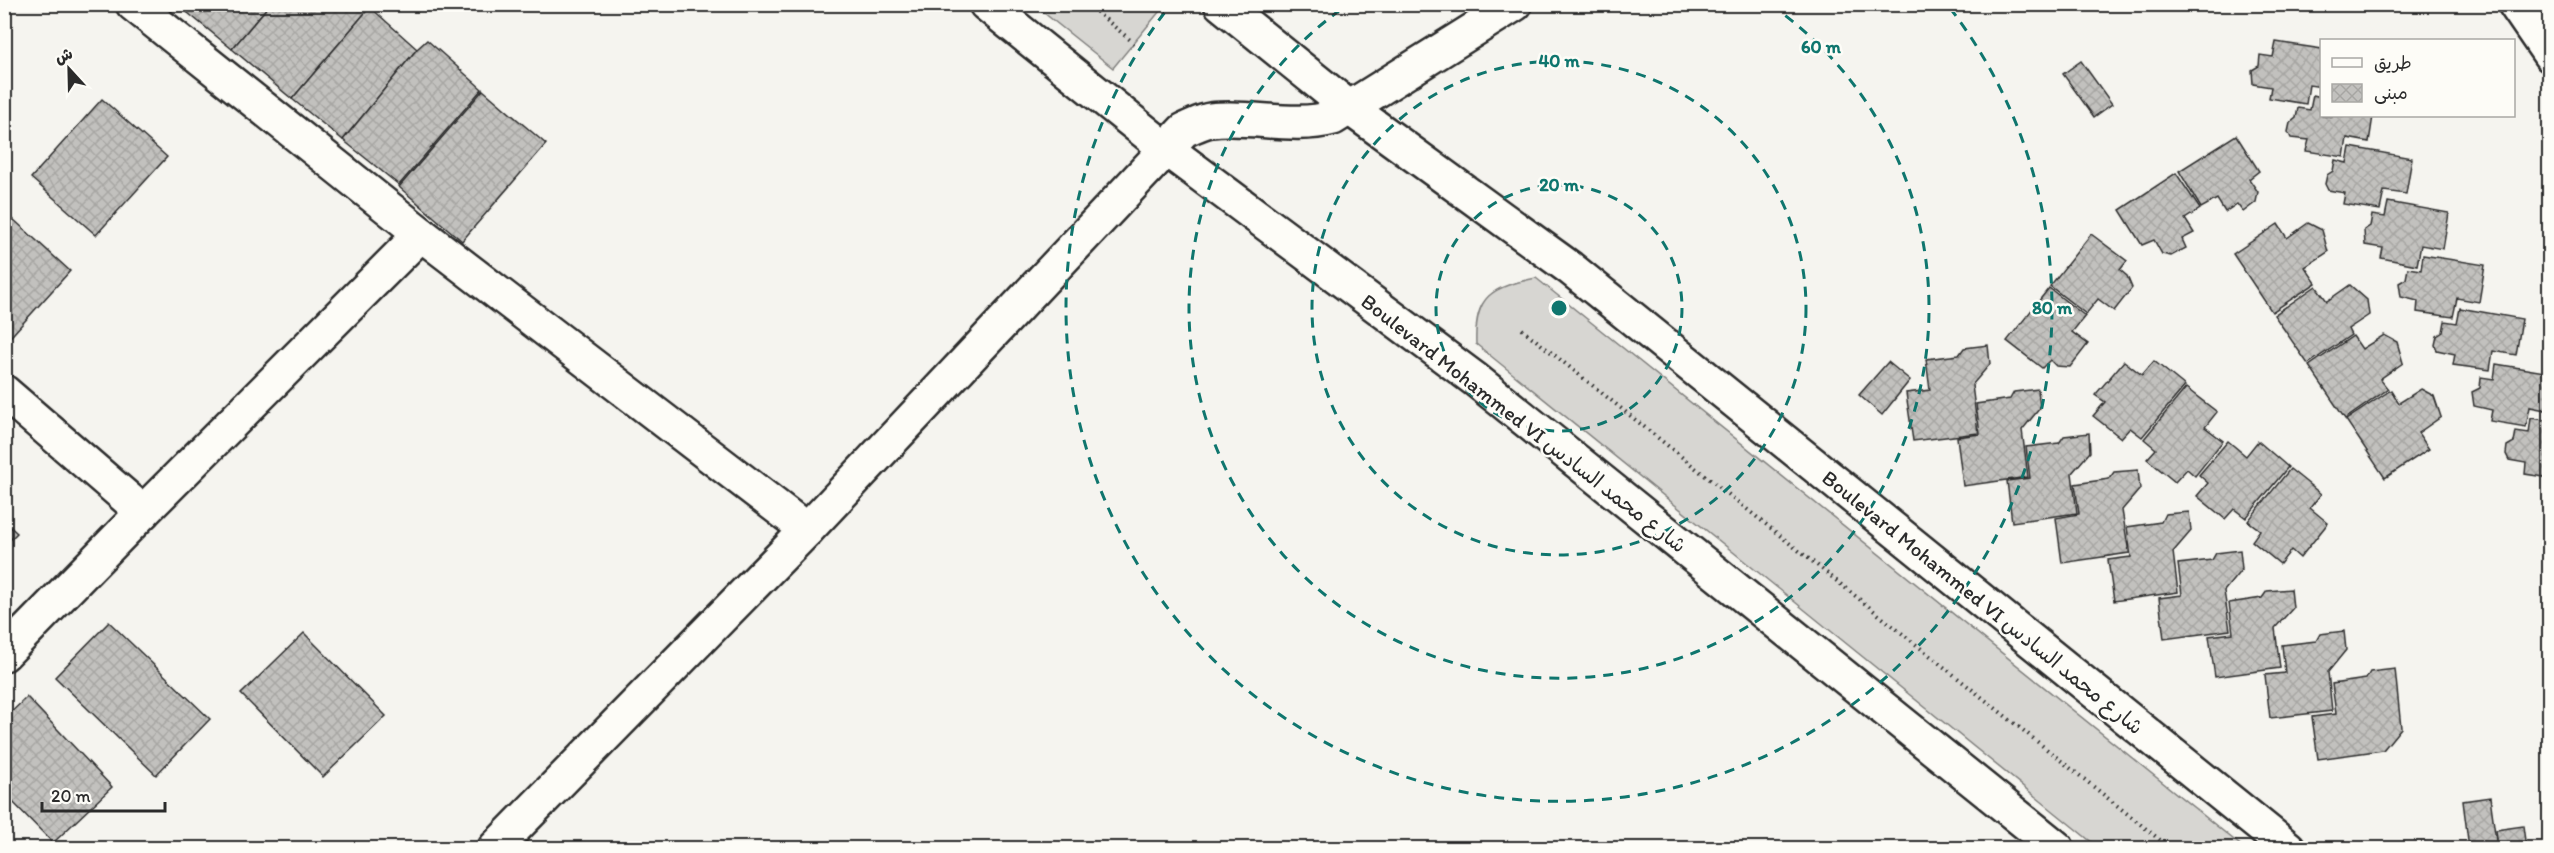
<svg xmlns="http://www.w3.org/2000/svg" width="2554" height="853" font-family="Itim,'Playpen Sans Arabic',sans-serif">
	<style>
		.grass { fill: #d7d6d2; stroke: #81807e; stroke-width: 1.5 }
		.building { fill: url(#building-cross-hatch); stroke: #2b2b2b; stroke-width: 1.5 }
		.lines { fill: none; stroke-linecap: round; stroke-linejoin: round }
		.minor-casing { stroke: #2b2b2b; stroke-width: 38 }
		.tertiary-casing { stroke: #2b2b2b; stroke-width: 38 }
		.primary-casing { stroke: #2b2b2b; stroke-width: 38 }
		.path { stroke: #2b2b2b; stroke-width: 4; stroke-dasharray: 1.5 4.5; stroke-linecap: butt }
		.minor { stroke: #fdfcf7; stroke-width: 33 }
		.tertiary { stroke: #fdfcf7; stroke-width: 33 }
		.primary { stroke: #fdfcf7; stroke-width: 33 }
		.ring { fill: none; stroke: #0f766e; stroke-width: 3; stroke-dasharray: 10 8 }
		.labels { text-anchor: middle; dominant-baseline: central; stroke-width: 5; stroke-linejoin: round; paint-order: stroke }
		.street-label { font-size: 21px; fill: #2b2b2b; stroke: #fdfcf7 }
		.centre { fill: #0f766e; stroke: #fdfcf7; stroke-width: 3 }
		.ring-label { font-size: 18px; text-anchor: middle; font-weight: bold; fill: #0f766e; stroke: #fdfcf7; stroke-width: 5; stroke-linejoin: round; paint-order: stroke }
	</style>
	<defs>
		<pattern id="building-cross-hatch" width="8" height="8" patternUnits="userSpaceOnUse" patternTransform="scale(1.5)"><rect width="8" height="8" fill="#c2c1be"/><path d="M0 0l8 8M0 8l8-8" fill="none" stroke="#a7a6a3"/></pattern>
	</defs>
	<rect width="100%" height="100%" fill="#f5f4ef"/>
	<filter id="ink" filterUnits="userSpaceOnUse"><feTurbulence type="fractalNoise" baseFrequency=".0167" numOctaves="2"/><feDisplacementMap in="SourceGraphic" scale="12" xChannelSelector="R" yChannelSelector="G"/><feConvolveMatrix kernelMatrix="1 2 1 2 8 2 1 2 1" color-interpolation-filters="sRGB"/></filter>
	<g filter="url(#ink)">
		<g class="grass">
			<path d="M1034 5H1151L1160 11 1113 68Z"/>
			<path d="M1536 278 2244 848H2099L1476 344C1474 295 1492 287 1536 278Z"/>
		</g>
		<g class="building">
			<path d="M177 4H270L232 49Z"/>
			<path d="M270 4H367L370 7 292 99 232 49Z"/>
			<path d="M370 7 417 49 343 140 292 99Z"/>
			<path d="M427 40 482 89 399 185 343 140 417 49Z"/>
			<path d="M2276 42 2322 49V87L2309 85 2306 104 2269 98 2271 87 2253 84 2252 70 2259 66 2260 55 2273 57Z"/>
			<path d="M2081 61 2112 104 2094 117 2063 74Z"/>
			<path d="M483 90 546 144 462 241 399 187Z"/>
			<path d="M2313 95 2322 97V116H2373L2369 142 2347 138 2344 157 2306 151 2309 140 2291 138 2288 132 2290 123 2296 118 2298 108 2310 110Z"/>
			<path d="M102 99 167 157 96 235 31 178Z"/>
			<path d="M2236 135 2259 171 2249 179 2258 192 2256 202 2243 212 2237 204 2225 212 2217 199 2201 208 2179 171Z"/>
			<path d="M2350 147 2412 158 2406 194 2384 191 2380 210 2343 204 2345 193 2328 190 2325 184 2327 175 2333 171 2335 160 2347 163Z"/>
			<path d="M2176 173 2200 209 2185 219 2194 233 2182 239 2186 248 2171 256 2162 254 2154 240 2142 245 2120 210Z"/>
			<path d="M2388 202 2449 213 2443 249 2421 245 2417 265 2381 258 2383 248 2365 245 2364 230 2370 226 2372 215 2385 217Z"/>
			<path d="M13 219 70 271 4 344V229Z"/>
			<path d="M2308 223 2322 230 2328 252 2305 267 2316 283 2272 312 2233 254 2278 224 2287 238Z"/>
			<path d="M2091 234 2127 261 2120 270 2127 276 2132 288 2114 311 2098 299 2086 314 2050 286Z"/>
			<path d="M2423 255 2485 265 2479 302 2457 298 2453 317 2417 312 2418 301 2401 297 2399 283 2406 279 2408 268 2421 270Z"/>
			<path d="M2350 285 2367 300 2369 315 2348 329 2351 335 2308 364 2274 315 2316 286 2327 301Z"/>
			<path d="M2049 288 2085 316 2072 332 2088 344 2070 367 2056 366 2050 360 2042 368 2007 341Z"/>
			<path d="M2460 308 2522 319 2516 355 2493 351 2490 370 2453 365 2455 354 2437 350 2435 345 2437 336 2443 332 2445 321 2457 323Z"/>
			<path d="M2384 335 2397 342 2403 363 2380 379 2388 389 2345 419 2309 366 2353 336 2362 349Z"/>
			<path d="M1988 345 1990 364 1972 385 1978 433 1913 441 1906 393 1930 390 1926 359 1959 355 1964 348Z"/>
			<path d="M2124 361 2142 375 2154 361 2185 386 2142 437 2130 428 2121 438 2093 416 2105 402 2095 395Z"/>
			<path d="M1888 362 1910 380 1882 415 1859 395Z"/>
			<path d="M2496 364 2550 373V411L2530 407 2526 427 2490 421 2492 410 2474 406 2472 392 2480 388 2481 377 2494 379Z"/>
			<path d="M2186 388 2217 412 2205 427 2223 441 2195 476 2187 469 2175 482 2147 459 2156 449 2144 439Z"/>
			<path d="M2038 389 2040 408 2022 430 2028 477 1963 486 1957 437 1980 434 1976 404 2010 399 2014 392Z"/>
			<path d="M2421 389 2434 396 2441 417 2418 433 2429 449 2385 478 2346 420 2391 390 2399 403Z"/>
			<path d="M2531 418 2550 421V478L2525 474 2526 463 2509 460 2506 454 2507 446 2514 442 2516 431 2529 433Z"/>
			<path d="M2089 433 2090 452 2072 473 2077 513 2012 522 2007 481 2030 478 2026 447 2059 443 2064 436Z"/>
			<path d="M2228 441 2246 456 2258 441 2288 467 2246 518 2234 509 2225 519 2197 496 2208 483 2199 475Z"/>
			<path d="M2290 469 2321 494 2310 508 2328 523 2300 558 2291 550 2280 564 2252 541 2260 530 2248 521Z"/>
			<path d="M2138 470 2140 489 2122 510 2129 553 2062 563 2056 518 2079 514 2075 484 2109 479 2114 472Z"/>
			<path d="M2189 512 2191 531 2173 552 2178 592 2114 601 2108 560 2131 557 2127 527 2161 522 2165 514Z"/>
			<path d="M4 521 17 533 4 546Z"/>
			<path d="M2240 550 2242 569 2224 591 2230 630 2164 639 2159 598 2182 595 2178 564 2212 560 2216 553Z"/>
			<path d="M2291 589 2293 608 2275 628 2280 668 2215 677 2209 636 2233 633 2229 603 2262 598 2267 591Z"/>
			<path d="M109 622 210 719 156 775 55 677Z"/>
			<path d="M2344 631 2346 650 2328 672 2332 711 2270 718 2265 675 2285 673 2282 645 2316 641 2320 634Z"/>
			<path d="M304 633 386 716 323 777 241 694Z"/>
			<path d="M2395 669 2401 728 2383 750 2318 759 2312 717 2336 714 2332 684 2366 679 2370 672Z"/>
			<path d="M27 697 112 787 53 843 4 793V719Z"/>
			<path d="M2490 797 2497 848H2469L2463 801Z"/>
			<path d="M2523 826 2526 848H2498L2496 830Z"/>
		</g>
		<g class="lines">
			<g class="minor-casing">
				<g id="minor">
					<path d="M133 4 421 234 807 530"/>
					<path d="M4 392 143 512"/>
					<path d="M4 654 143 512 421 234"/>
					<path d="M495 848 807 530 1184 130C1192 127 1202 121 1211 120 1252 115 1292 129 1333 118L1515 4"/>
				</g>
			</g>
			<g class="tertiary-casing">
				<path id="tertiary" d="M2515 4 2550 55"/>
			</g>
			<g class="primary-casing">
				<g id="primary">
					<path d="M986 4 1165 148 1476 380 2057 848"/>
					<path d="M1221 4 1351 109 1570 268 2288 848"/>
				</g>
			</g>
			<g class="path">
				<path d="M1087 4 1134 43"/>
				<path d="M1522 329 2170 848"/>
			</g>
			<use href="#minor" class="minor"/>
			<use href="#tertiary" class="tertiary"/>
			<use href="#primary" class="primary"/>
		</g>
	</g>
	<g class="ring">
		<circle cx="1559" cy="308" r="123"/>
		<circle cx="1559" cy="308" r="247"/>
		<path d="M1771 5A370 370 0 1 1 1347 5"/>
		<path d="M1950 8A493 493 0 1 1 1168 8"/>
	</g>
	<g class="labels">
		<g class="street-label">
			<text transform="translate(1524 423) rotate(38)">Boulevard Mohammed VI شارع محمد السادس</text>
			<text transform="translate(1983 602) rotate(39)">Boulevard Mohammed VI شارع محمد السادس</text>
		</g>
	</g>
	<circle cx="1559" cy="308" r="9" class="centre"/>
	<g class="ring-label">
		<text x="1821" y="53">60 m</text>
		<text x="1559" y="67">40 m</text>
		<text x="1559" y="191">20 m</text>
		<text x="2052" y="314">80 m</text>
	</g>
	<rect width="2554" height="853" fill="none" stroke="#fdfcf7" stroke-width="24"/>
	<rect x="12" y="12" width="2530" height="829" fill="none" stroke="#2b2b2b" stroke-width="2" filter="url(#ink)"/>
	<rect x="2320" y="39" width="195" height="78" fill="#fdfcf7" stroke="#a9a8a5" stroke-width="1.5"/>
	<rect x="2332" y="58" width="30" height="9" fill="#fdfcf7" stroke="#a9a8a5" stroke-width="1.5"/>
	<text x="2374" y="69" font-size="18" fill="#2b2b2b">طريق</text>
	<rect x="2332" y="84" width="30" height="18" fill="url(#building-cross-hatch)" stroke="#a9a8a5" stroke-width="1.5"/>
	<text x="2374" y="99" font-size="18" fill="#2b2b2b">مبنى</text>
	<g transform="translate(69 69) rotate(338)" stroke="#fdfcf7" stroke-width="4.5" paint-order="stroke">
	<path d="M0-4.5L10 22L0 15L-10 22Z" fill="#2b2b2b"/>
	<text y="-9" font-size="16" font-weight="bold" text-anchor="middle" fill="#2b2b2b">ش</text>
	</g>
	<path d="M42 802v9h123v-9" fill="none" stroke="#2b2b2b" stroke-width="3"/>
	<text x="51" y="802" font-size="18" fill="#2b2b2b" stroke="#fdfcf7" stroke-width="4.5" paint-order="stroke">20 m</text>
</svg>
